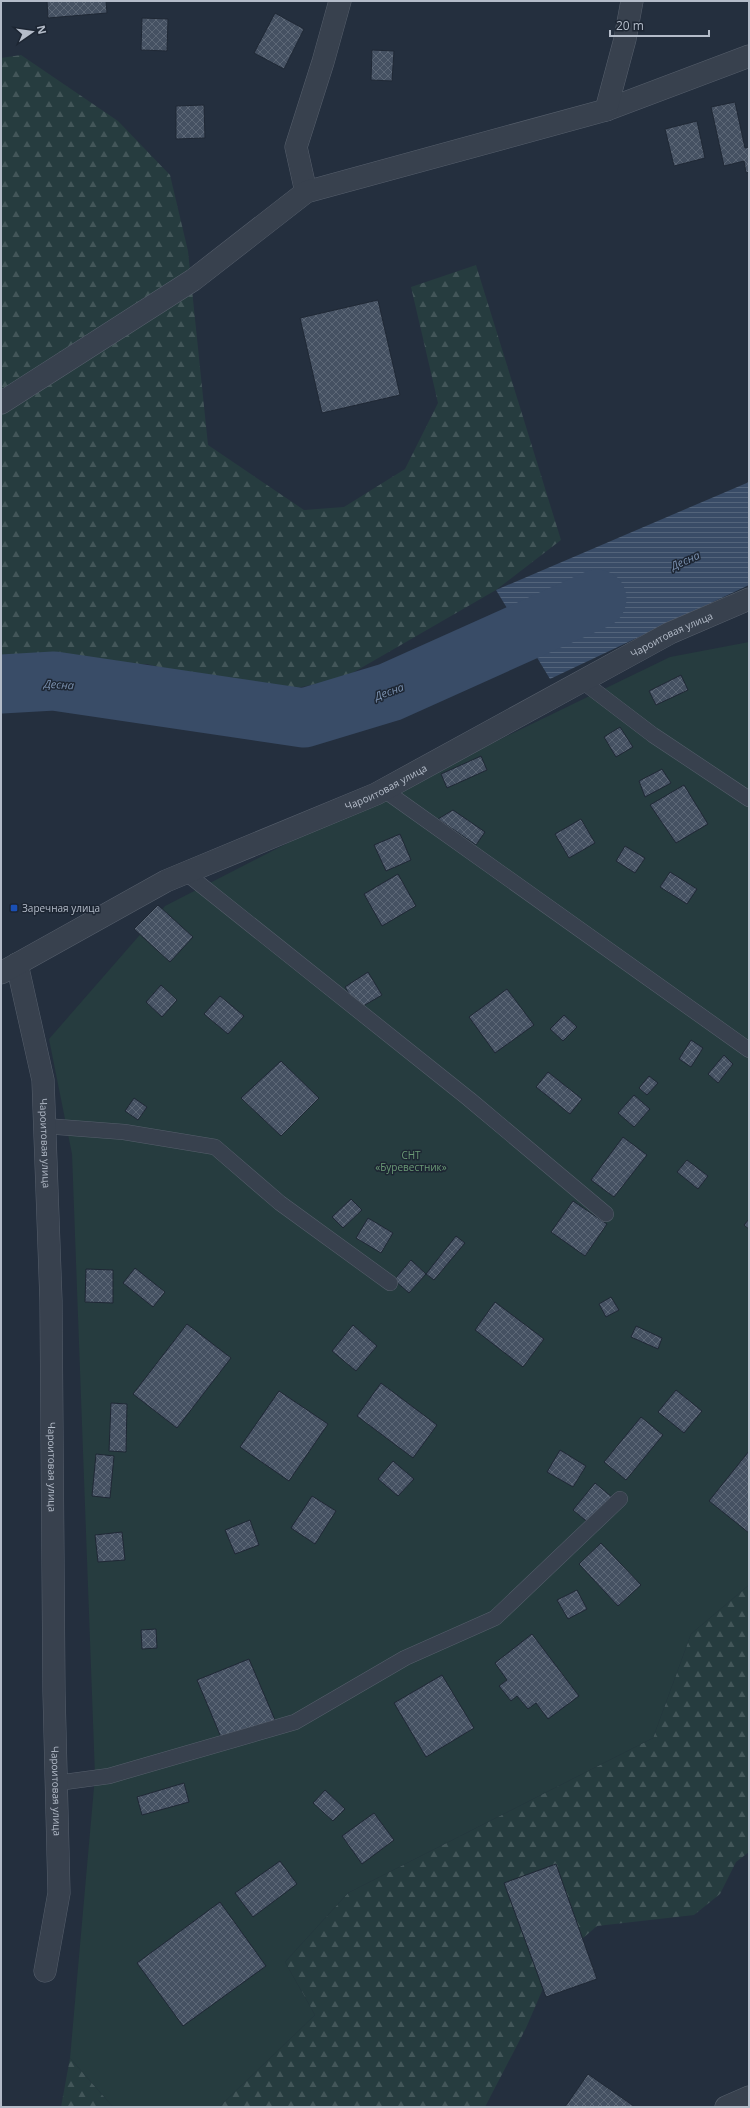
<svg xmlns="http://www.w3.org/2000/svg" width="750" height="2108" font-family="'Open Sans',sans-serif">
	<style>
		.forest { fill: url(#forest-firs) }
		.garden { fill: #263c3f }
		.water { fill: url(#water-rules) }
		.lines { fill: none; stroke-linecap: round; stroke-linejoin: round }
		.river { stroke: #394c67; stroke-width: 59 }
		.building { fill: url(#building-cross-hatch); stroke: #1f2835 }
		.service-casing { stroke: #565f6c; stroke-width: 16 }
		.minor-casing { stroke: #565f6c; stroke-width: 23 }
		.tertiary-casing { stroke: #565f6c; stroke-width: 23 }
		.service { stroke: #38414e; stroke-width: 15 }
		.minor { stroke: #38414e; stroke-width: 22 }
		.tertiary { stroke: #38414e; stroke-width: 22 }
		.transit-dot { fill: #1a4fb4; stroke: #1d2633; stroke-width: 1.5 }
		.labels { text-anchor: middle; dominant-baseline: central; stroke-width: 3; stroke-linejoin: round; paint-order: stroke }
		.street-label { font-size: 10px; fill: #b4bcc9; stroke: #1d2633 }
		.poi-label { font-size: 10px; fill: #b4bcc9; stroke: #1d2633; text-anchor: start }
		.park-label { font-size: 10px; fill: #6b9a76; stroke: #1d2633 }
		.water-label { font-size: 11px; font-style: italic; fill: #7c92b1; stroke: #1d2633 }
	</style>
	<defs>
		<pattern id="forest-firs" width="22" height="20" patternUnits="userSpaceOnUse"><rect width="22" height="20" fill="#263c3f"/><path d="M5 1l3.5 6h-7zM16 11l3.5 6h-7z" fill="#435659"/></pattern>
		<pattern id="water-rules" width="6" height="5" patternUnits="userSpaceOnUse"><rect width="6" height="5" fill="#394c67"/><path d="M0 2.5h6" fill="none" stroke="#53647b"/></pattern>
		<pattern id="building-cross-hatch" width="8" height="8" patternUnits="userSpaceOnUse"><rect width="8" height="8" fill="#455162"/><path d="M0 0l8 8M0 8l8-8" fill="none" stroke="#5d6877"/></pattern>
	</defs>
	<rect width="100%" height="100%" fill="#242f3e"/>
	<g class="forest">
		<path d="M21 55 118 121 170 175 188 251 208 445 304 510 344 507 405 469 438 403 411 287 476 265 561 540 496 590 342 679 260 695 147 664H1V58Z"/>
		<path d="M749 1585V1852L736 1862 720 1894 694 1915 597 1926 554 1963 526 2028 485 2107H219L315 2015 285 1962 348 1893 653 1738 691 1634Z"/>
		<path d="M70 2058 113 2107H61Z"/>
	</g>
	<path class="garden" d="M749 642V1585L691 1634 653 1738 348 1893 285 1962 315 2015 219 2107H113L70 2058 95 1776 72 1154 49 1039 165 906 323 825 670 657Z"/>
	<path class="water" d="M749 482V585L550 679 496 590Z"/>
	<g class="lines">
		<path class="river" d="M1 684 54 681 304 718 390 692 597 599"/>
	</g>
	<g class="building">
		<path d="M47 1H106L107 13 48 18Z"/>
		<path d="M275 13 304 29 284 69 254 53Z"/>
		<path d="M142 18 168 19 167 51 141 50Z"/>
		<path d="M372 50 394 51 392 81 371 80Z"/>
		<path d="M735 102 745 148 749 147V172L746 173 744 161 724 166 711 107Z"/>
		<path d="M204 105 205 138 176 139V106Z"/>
		<path d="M697 121 705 158 674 166 665 129Z"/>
		<path d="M378 300 400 395 322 413 300 318Z"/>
		<path d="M681 675 688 690 656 705 649 691Z"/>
		<path d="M620 727 633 747 616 757 604 737Z"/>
		<path d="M481 756 487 770 447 788 441 774Z"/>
		<path d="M662 769 671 783 645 797 639 781Z"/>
		<path d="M684 785 708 824 676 843 650 805Z"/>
		<path d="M453 810 485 832 476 845 438 819Z"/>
		<path d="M581 819 595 843 569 858 555 834Z"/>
		<path d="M400 834 411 860 386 871 374 845Z"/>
		<path d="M625 846 645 858 635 873 616 861Z"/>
		<path d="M670 872 697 889 687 904 660 887Z"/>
		<path d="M398 874 416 906 382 926 364 894Z"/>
		<path d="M158 905 193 937 170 962 134 929Z"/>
		<path d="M368 972 382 995 358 1009 345 987Z"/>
		<path d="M161 985 177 1000 162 1017 146 1002Z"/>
		<path d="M507 989 534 1025 495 1053 469 1017Z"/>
		<path d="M220 996 244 1016 228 1034 204 1014Z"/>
		<path d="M564 1015 577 1027 563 1041 550 1029Z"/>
		<path d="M691 1040 703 1048 691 1067 679 1059Z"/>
		<path d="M724 1055 733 1064 718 1083 708 1074Z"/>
		<path d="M281 1061 319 1098 281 1136 241 1098Z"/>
		<path d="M548 1072 582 1099 570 1114 536 1087Z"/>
		<path d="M649 1076 658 1083 647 1095 639 1088Z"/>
		<path d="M634 1095 650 1109 634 1127 618 1113Z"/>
		<path d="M134 1098 147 1107 138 1120 125 1111Z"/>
		<path d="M623 1137 647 1155 614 1197 591 1180Z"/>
		<path d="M687 1160 708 1176 698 1189 677 1172Z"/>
		<path d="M351 1199 362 1210 343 1228 332 1217Z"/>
		<path d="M573 1201 607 1224 585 1256 551 1232Z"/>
		<path d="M368 1218 393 1233 381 1253 356 1238Z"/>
		<path d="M749 1219V1229L744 1225Z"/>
		<path d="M456 1236 465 1243 434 1280 426 1274Z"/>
		<path d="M411 1260 426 1274 409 1293 394 1280Z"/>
		<path d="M135 1268 165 1292 153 1307 123 1283Z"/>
		<path d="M86 1269 113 1270V1303L85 1302Z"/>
		<path d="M611 1297 619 1310 606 1317 599 1304Z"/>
		<path d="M495 1302 544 1339 523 1367 475 1330Z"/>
		<path d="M187 1324 231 1358 177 1428 133 1394Z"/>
		<path d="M353 1325 377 1346 356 1371 332 1351Z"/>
		<path d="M636 1326 662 1338 658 1349 631 1337Z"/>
		<path d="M381 1383 437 1425 413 1458 357 1416Z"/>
		<path d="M676 1390 702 1411 684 1433 658 1412Z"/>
		<path d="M279 1391 328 1424 289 1481 240 1447Z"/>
		<path d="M111 1403 127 1404 126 1452 109 1451Z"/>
		<path d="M641 1417 663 1435 626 1480 604 1462Z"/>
		<path d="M560 1450 586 1466 573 1487 547 1472Z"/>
		<path d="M749 1451V1533L709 1501Z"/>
		<path d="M96 1454 114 1456 110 1498 92 1496Z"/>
		<path d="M393 1461 414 1479 398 1496 378 1479Z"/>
		<path d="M595 1483 613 1498 591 1525 573 1510Z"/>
		<path d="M312 1496 336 1511 315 1544 291 1528Z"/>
		<path d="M250 1520 259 1545 235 1554 225 1530Z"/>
		<path d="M122 1532 125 1560 98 1562 95 1535Z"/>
		<path d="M601 1543 641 1585 618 1606 579 1564Z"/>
		<path d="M577 1590 587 1609 568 1619 557 1600Z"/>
		<path d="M156 1629 157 1648 142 1649 141 1630Z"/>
		<path d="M532 1634 579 1696 548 1719 536 1703 528 1709 517 1696 511 1701 499 1686 507 1680 495 1663Z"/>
		<path d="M249 1659 275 1720 223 1742 197 1680Z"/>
		<path d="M442 1675 474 1728 426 1757 394 1703Z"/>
		<path d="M184 1783 189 1802 142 1815 137 1797Z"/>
		<path d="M325 1790 345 1809 333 1821 313 1803Z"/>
		<path d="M374 1813 394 1840 362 1864 342 1836Z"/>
		<path d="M280 1861 297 1884 253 1917 235 1893Z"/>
		<path d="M556 1864 597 1979 546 1997 504 1883Z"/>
		<path d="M220 1902 266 1966 183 2026 137 1963Z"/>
		<path d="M588 2074 635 2107H565Z"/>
	</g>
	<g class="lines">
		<g class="service-casing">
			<g id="service">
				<path d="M582 681 653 735 749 799"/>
				<path d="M384 790 749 1050"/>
				<path d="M186 873 469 1099 606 1214"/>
				<path d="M45 1126 124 1132 215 1147 280 1203 390 1283"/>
				<path d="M57 1783 109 1776 295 1722 405 1658 495 1618 620 1499"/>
			</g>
		</g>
		<g class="minor-casing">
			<g id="minor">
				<path d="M606 110 749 56"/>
				<path d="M306 192 296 147 323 62 340 1"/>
				<path id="s1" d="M17 964 43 1080 51 1301 54 1692 59 1893 45 1971"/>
				<path id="s2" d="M1 973 166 881 376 794 670 633 749 599"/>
				<path d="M726 2107 749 2097"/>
			</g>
		</g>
		<g class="tertiary-casing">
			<path id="tertiary" d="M1 403 193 280 306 192 606 110 625 39 632 1"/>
		</g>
		<use href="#service" class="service"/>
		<use href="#minor" class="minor"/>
		<use href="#tertiary" class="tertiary"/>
	</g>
	<rect class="transit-dot" x="10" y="904" width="8" height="8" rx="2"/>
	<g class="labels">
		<g class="street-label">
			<text stroke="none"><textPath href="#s2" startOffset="752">Чароитовая улица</textPath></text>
			<text stroke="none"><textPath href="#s2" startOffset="428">Чароитовая улица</textPath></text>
			<text stroke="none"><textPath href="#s1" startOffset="182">Чароитовая улица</textPath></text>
			<text stroke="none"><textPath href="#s1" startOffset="506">Чароитовая улица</textPath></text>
			<text stroke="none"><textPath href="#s1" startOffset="830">Чароитовая улица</textPath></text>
		</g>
		<g class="poi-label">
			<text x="22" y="908">Заречная улица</text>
		</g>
		<g class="park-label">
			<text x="411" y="1155">СНТ<tspan x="411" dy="12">«Буревестник»</tspan></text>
		</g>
		<g class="water-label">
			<text transform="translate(685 560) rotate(-24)">Десна</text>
			<text transform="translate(59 684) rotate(4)">Десна</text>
			<text transform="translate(389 691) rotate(-20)">Десна</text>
		</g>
	</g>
	<rect width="750" height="2108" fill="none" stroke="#b4bcc9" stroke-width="4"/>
	<g transform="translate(32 32) rotate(77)" stroke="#1d2633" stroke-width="3" paint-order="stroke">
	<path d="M0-3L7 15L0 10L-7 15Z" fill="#b4bcc9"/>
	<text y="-6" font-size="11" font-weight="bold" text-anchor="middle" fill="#b4bcc9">N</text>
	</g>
	<path d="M610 30v6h99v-6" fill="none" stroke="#b4bcc9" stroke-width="2"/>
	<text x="616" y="30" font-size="12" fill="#b4bcc9" stroke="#1d2633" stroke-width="3" paint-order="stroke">20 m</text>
</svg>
